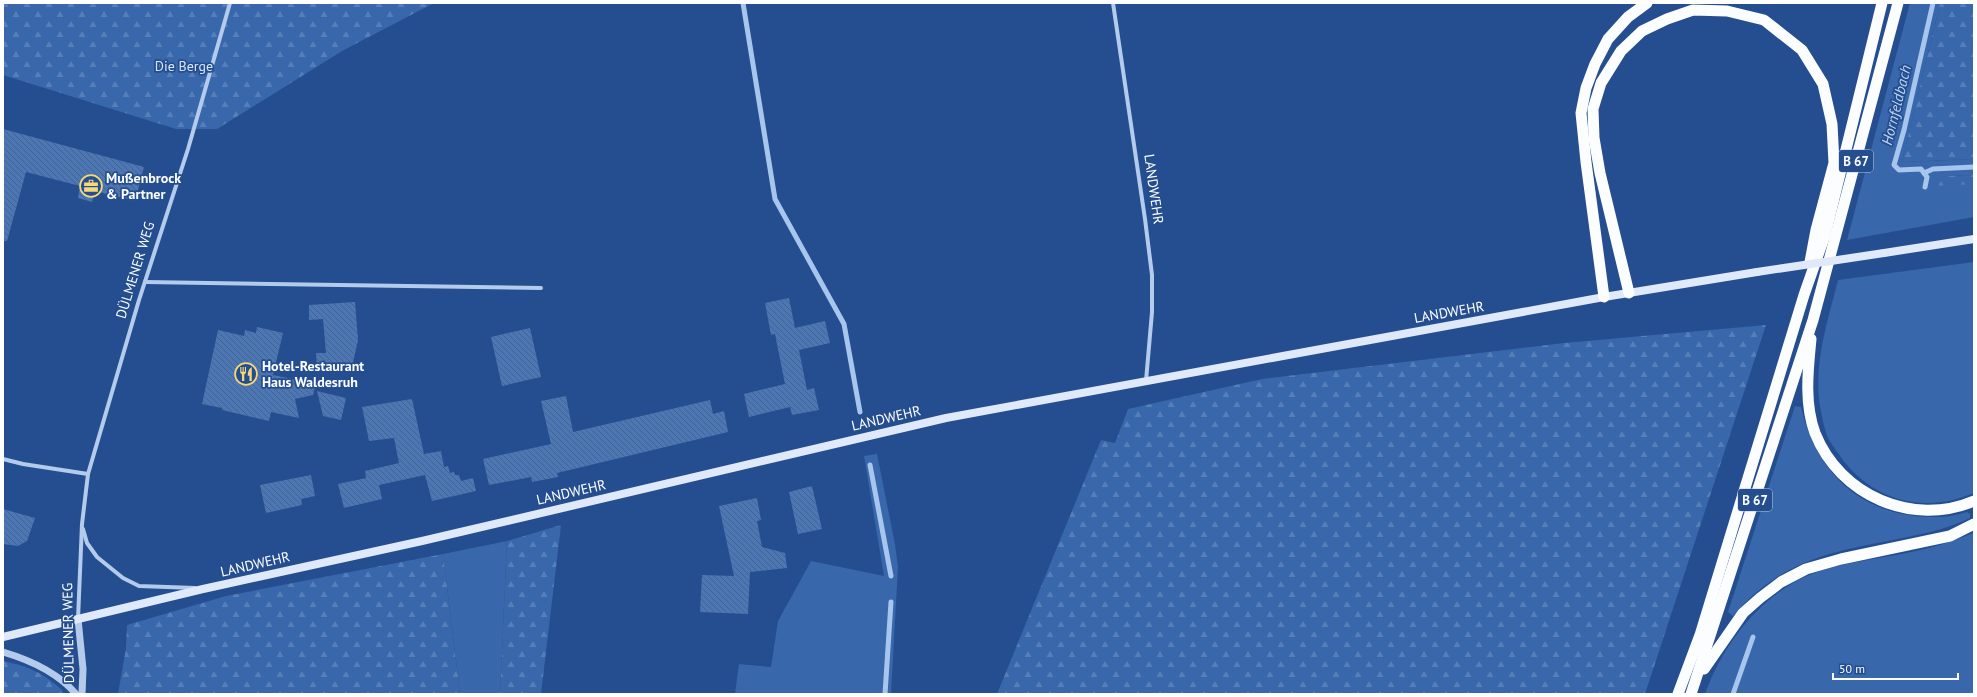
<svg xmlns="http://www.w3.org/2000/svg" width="1977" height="697" font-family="'PT Sans',sans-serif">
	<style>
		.green { fill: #3867ac }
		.forest { fill: url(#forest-firs) }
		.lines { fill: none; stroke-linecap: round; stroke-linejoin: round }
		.stream { stroke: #a8c5ed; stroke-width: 5 }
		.building { fill: url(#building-back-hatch) }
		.minor { stroke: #b4cbec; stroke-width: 4 }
		.tertiary { stroke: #b4cbec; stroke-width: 7 }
		.secondary { stroke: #dfe9f9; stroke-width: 8 }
		.trunk { stroke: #fcfdff; stroke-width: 11 }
		.secondary-bridge { stroke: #dfe9f9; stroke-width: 8 }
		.labels { text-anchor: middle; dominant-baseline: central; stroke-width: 3.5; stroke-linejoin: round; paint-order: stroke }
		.shield { fill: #244e8f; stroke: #bdcadd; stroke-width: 1 }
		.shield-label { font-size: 13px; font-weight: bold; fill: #fff }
		.park-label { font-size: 14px; fill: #d9e6f9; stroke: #244e8f }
		.poi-label { font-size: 14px; font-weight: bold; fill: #fff; stroke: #244e8f; text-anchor: start }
		.street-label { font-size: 14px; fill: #fff; stroke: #244e8f }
		.water-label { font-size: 15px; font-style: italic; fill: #c0d5f3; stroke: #244e8f }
	</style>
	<defs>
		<pattern id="forest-firs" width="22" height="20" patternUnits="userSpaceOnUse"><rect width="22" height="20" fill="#3867ac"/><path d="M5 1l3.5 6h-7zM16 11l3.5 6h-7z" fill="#567eb8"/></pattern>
		<pattern id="building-back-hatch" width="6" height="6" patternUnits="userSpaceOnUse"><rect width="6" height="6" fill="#4c77b6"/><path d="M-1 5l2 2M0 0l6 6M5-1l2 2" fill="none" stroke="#4c6281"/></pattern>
	</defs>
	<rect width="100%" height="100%" fill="#244e8f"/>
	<g class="green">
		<path d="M1910 3H1940L1902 162 1974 159V175L1945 176 1974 184V217L1847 240Z"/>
		<path d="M1974 262V493C1923 515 1869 500 1838 453 1835 449 1831 443 1828 438 1824 429 1822 416 1820 406 1813 364 1828 320 1838 280Z"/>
		<path d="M1795 406 1801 407C1818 478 1866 519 1940 517 1949 517 1959 514 1967 512L1970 514V518C1943 531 1916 535 1888 541 1823 553 1778 564 1733 616L1728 612Z"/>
		<path d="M877 454 895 544 898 567 891 694H735L739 664 771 667 778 621 811 561 884 576 864 456Z"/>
		<path d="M1974 533V694H1705C1724 641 1765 589 1820 571 1851 561 1884 558 1916 551 1936 547 1955 540 1974 533Z"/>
		<path d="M507 541 500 694H460L443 554Z"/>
	</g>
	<g class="forest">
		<path d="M3 3H434L342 51 217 129H176L3 75Z"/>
		<path d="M1940 3H1974V159L1902 162Z"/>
		<path d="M1974 175V184L1932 186 1945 176Z"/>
		<path d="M1766 325 1645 694H997L1101 440 1115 443 1128 409 1262 379 1564 343Z"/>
		<path d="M561 525 541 694H500L507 541Z"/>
		<path d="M443 554 460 694H118L126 648 127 625 226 596Z"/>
		<path d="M3 661C30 667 42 672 63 691V694H3Z"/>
	</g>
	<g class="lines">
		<g class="stream">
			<path d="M743 3 775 199 844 324 860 412"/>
			<path d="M1924 173 1933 169 1974 167"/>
			<path d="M1925 187 1927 177 1921 169 1899 170 1894 165 1904 130 1933 3"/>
			<path d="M870 465 891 576"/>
			<path d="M885 694 891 602"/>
			<path d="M1733 694 1753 637"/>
		</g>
	</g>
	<g class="building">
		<path d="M3 129 144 167 135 201 95 191 92 202 78 198 80 186 26 172 7 241H3Z"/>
		<path d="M789 298 795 328 825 321 830 343 799 350 807 390 814 388 819 410 792 415 790 407 749 417 744 394 785 384 775 334 771 335 765 303Z"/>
		<path d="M355 302 358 340 352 367 317 369 316 353H326L323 319 309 320V305Z"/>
		<path d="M257 327 283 333 273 375 316 384 313 395 295 399 299 418 271 412 269 421 222 410V408L202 404 218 330 244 336 245 330 256 333Z"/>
		<path d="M530 328 541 377 502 386 491 337Z"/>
		<path d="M317 391 346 398 341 420 323 416Z"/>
		<path d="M566 396 573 432 710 400 713 414 724 411 728 432 557 473 558 477 532 482 531 477 489 485 483 459 551 444 541 401Z"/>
		<path d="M412 399 424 454 441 451 444 467 448 466 450 473 454 472 455 475H459L461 481 473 478 476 491 432 501 425 475 379 485 382 499 344 508 338 484 366 478 365 471 399 463 394 438 369 441 362 407Z"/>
		<path d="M311 475 315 496 301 499 302 505 266 513 260 485Z"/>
		<path d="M812 486 822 529 798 534 789 492Z"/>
		<path d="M757 498 761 520 757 521 762 547 785 553 787 568 750 572 748 614 700 612 702 575 734 576 719 506Z"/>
		<path d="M3 509 35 518 27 541 18 546 3 544Z"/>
	</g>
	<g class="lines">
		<g class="minor">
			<path d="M1113 3 1145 219 1152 275V312L1146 381"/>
			<path d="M145 282 541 288"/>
			<path d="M3 459 23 464 88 474"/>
			<path d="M83 529 87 543 97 557 123 578 139 586 195 588"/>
			<path d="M78 619 82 524 88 474 139 300 188 149 230 3"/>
		</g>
		<g class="tertiary">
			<path d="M78 619 83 669 82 694"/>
			<path d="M3 652C30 660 58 673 76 694"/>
		</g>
		<g class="secondary">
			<path d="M1884 253 1974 239"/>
			<path d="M3 637 203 589 422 541 946 418 1604 297 1757 272"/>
		</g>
		<g class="trunk">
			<path d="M1629 293 1600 173 1594 138 1593 109 1601 83 1621 51 1642 31 1667 19 1693 10 1727 11 1764 20 1802 50 1823 84 1832 124 1834 163 1816 230 1810 262"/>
			<path d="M1604 297 1586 162 1581 113 1586 88 1595 64 1608 39 1628 17 1647 3"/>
			<path d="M1811 339C1808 370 1804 403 1815 433 1840 496 1913 527 1974 501"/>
			<path d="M1704 669 1743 613 1760 598 1781 582 1806 569 1841 559 1950 536 1974 524"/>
			<path d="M1678 694 1700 635 1804 295 1825 235 1882 3"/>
			<path d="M1691 694 1813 320 1898 3"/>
		</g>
		<path class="secondary-bridge" d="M1757 272 1884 253"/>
	</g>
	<defs>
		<g id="office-ring" transform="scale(1.15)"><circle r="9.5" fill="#244e8f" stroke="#f7d777" stroke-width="1.5"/><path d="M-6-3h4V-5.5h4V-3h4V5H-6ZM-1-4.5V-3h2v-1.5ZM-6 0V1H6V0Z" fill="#f7d777"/></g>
		<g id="restaurant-ring" transform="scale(1.15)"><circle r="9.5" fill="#244e8f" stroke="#f7d777" stroke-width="1.5"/><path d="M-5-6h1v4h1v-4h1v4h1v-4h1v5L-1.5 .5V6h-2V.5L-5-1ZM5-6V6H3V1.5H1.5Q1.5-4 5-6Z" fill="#f7d777"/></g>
	</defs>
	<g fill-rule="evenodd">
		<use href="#office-ring" x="91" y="186"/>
		<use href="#restaurant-ring" x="246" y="374"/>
	</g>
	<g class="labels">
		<g class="shield">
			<rect x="1839" y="150" width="34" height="22" rx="3"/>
			<rect x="1738" y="489" width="34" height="22" rx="3"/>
		</g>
		<g class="shield-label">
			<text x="1856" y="161">B 67</text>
			<text x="1755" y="500">B 67</text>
		</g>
		<g class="park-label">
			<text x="184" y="66">Die Berge</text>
		</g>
		<g class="poi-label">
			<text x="106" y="178">Mußenbrock<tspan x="106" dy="16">&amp; Partner</tspan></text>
			<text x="262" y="366">Hotel-Restaurant<tspan x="262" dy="16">Haus Waldesruh</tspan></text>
		</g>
		<g class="street-label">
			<text transform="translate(1154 189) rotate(82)">LANDWEHR</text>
			<text transform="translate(135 270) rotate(-73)">DÜLMENER WEG</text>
			<text transform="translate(1449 312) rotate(-10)">LANDWEHR</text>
			<text transform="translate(886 418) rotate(-13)">LANDWEHR</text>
			<text transform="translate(571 492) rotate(-13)">LANDWEHR</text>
			<text transform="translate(255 564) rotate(-13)">LANDWEHR</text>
			<text transform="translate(68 633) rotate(-91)">DÜLMENER WEG</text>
		</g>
		<g class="water-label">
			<text transform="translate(1896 105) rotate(-76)">Hornfeldbach</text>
		</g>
	</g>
	<rect width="1977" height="697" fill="none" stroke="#ffffff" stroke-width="8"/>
	<path d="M1833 673v6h125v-6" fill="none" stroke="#ffffff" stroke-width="2"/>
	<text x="1839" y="673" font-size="12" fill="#ffffff" stroke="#244e8f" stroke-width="3" paint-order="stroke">50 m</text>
</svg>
